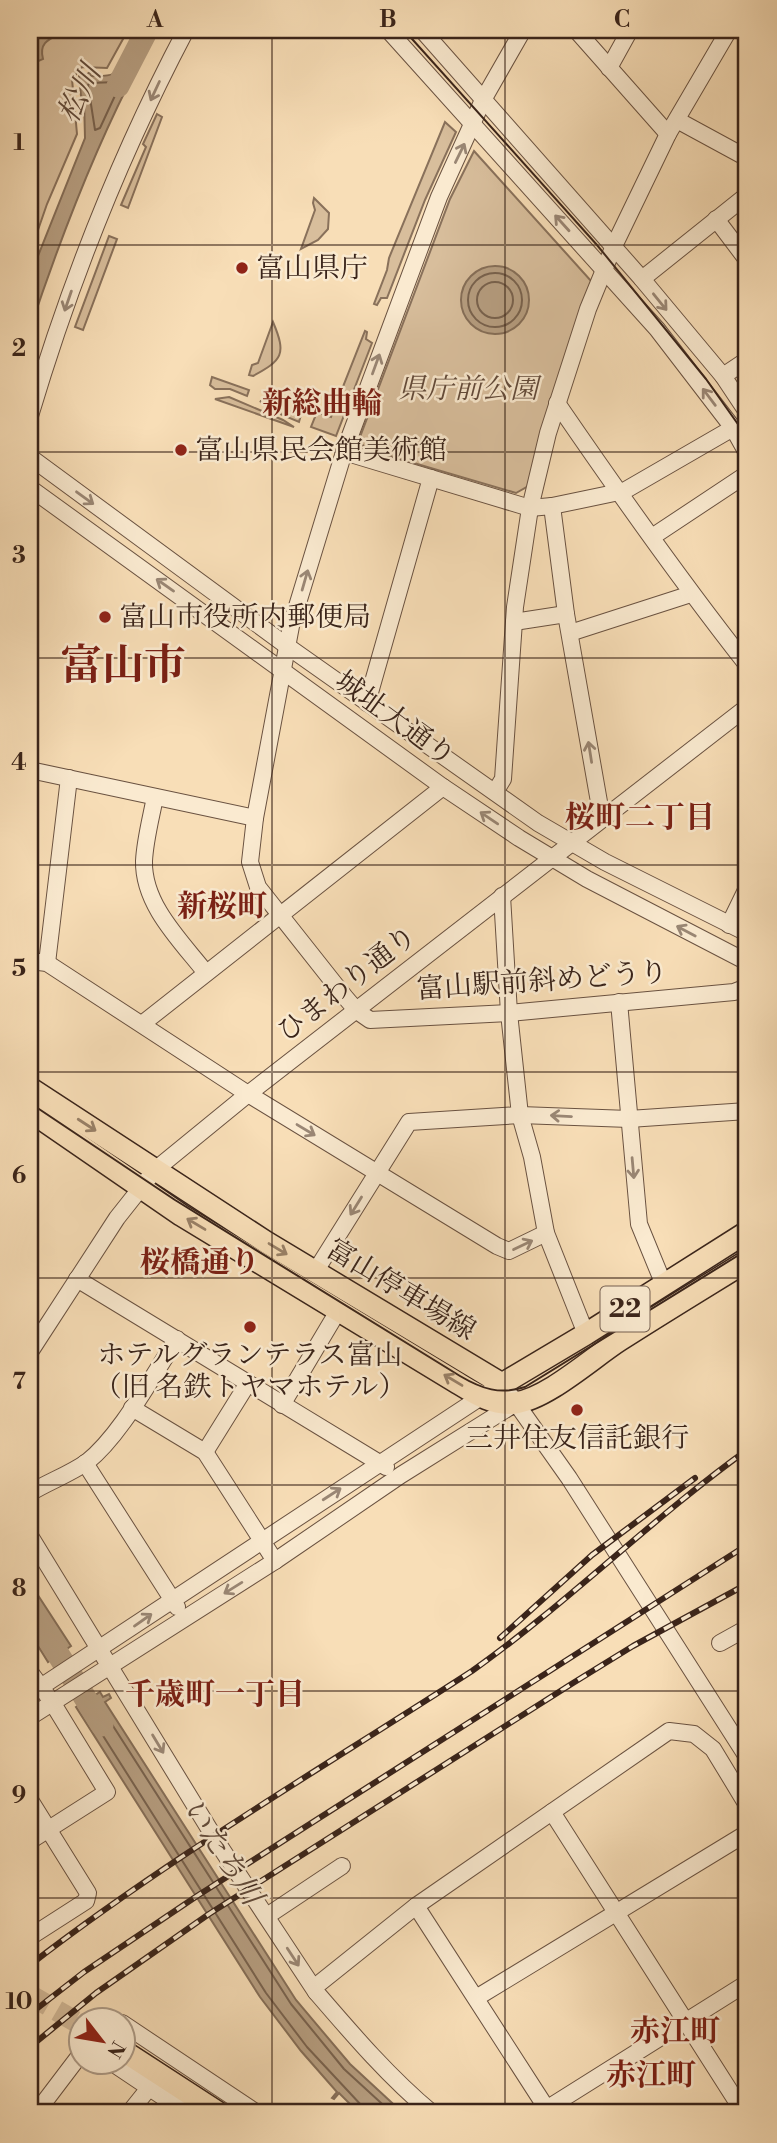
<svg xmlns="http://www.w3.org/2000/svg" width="777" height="2143" font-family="'Libre Bodoni','Noto Serif JP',serif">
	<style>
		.green { fill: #d8be9c; stroke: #89715b; stroke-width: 2 }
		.water { fill: #b79f82; stroke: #856e58; stroke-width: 2 }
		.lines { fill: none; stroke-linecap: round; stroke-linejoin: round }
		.shore { stroke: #78624e; stroke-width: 2 }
		.river { stroke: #b79f82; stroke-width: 23 }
		.major-tunnel { stroke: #d2b998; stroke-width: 21; stroke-dasharray: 21 10; stroke-linecap: butt }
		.minor-casing { stroke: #6a5241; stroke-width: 18 }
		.major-casing { stroke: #3a241a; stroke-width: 24 }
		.minor { stroke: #faead0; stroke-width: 16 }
		.major { stroke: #f8deb7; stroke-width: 21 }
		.tram { stroke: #3a241a; stroke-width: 2 }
		.rail-casing { stroke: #3a241a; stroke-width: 6 }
		.rail { stroke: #faead0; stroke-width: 3.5; stroke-dasharray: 10; stroke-linecap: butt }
		.oneway { stroke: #9a8775 }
		.oneway2 { stroke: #998168 }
		.grid { fill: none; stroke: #3a241a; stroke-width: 2; stroke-opacity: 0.55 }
		.poi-dot { fill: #8f2418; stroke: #faead0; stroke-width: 2.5 }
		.labels { text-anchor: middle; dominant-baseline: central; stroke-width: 5; stroke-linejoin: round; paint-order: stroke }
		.shield { fill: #faead0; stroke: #745f51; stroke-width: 2 }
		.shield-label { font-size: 26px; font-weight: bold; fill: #3a241a }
		.poi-label { font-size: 28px; fill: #3a241a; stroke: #faead0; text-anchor: start }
		.park-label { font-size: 28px; font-style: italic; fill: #624a3a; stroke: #faead0 }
		.street-label { font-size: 28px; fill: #3a241a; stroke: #faead0 }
		.water-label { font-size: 30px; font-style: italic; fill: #604939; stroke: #faead0 }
		.neighbourhood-label { font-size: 30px; font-weight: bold; fill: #7a1f14; stroke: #faead0 }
		.town-label { font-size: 42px; font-weight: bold; fill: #7a1f14; stroke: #faead0 }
		.neatline { fill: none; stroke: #3a241a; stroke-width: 2.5 }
		.grid-label { font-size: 23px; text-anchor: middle; font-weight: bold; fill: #3a241a }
	</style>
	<rect width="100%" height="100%" fill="#f8deb7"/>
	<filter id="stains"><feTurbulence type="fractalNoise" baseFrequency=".00286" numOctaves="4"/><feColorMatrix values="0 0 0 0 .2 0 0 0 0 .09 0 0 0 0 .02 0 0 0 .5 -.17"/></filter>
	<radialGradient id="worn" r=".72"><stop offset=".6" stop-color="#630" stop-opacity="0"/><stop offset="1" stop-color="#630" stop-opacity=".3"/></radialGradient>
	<g class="green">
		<path d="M30 30H128L107 68 82 67 72 79 77 134 47 204 30 253Z"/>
		<path d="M157 114 162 117 128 208 121 205 146 147 143 144Z"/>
		<path d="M445 122 456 132 425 200 387 298H381L377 305 374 304 387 270 389 258Z"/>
		<path d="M474 151 592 282 530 485 516 493 366 449 361 443 360 437 450 199Z"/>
		<path d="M314 198 329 213 328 229 318 240 301 249 315 210 313 203Z"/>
		<path d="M109 236 117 239 83 330 75 327Z"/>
		<path d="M273 322C287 355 282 360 253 376L249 375 252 365 258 363Z"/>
		<path d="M365 331 367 332 366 339 372 343 336 436 311 427 317 412 331 417Z"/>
		<path d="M212 377 249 390 247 396 230 389H215L210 385Z"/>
		<path d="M229 397 283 420 294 427 215 399Z"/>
		<path d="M260 401 301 415 299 422 268 409Z"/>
	</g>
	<g class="water">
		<path d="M30 30H57L56 33 59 34C47 40 39 44 43 59L32 64 30 63Z"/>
		<path d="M136 30H156L143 57 127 49Z"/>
		<path d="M124 57 139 64C94 149 60 239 30 329V276L85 138 84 98 81 96 79 76 86 75 90 72 91 76C112 76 115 78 124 57Z"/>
		<circle cx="495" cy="300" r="34"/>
		<path d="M30 1583 71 1646 48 1662 30 1633Z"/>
		<path d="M100 1692 103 1697 109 1694 111 1698 105 1702 296 2000 350 2064 403 2113H359L339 2093 334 2099 332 2098 337 2092 301 2051 260 1997 76 1707Z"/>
	</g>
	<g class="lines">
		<g class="shore">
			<path d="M117 82 119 87 100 128 95 130 88 85 90 83Z"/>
			<circle cx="495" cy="300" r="27"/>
			<circle cx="495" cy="300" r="18"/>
			<path d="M30 1596 59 1645 49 1650 38 1632 30 1630"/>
			<path d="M363 2113 362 2106 307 2047 266 1993 88 1712 89 1707 95 1703 99 1704 291 2004 344 2069 392 2113"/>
		</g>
		<g class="river">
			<path d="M118 86 147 30"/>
			<path d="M30 1609 102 1725"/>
		</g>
		<path class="major-tunnel" d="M30 1995 80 2024"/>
		<g class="minor-casing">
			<g id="minor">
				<path d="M388 30 657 329 733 428 747 453"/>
				<path d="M422 30 642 279 723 376 747 412"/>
				<path d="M523 30 483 100 439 197 344 452 291 626 255 818 250 862 258 887 345 997 357 1011 370 1020 509 1013 734 992 747 987"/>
				<path d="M576 30 668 134"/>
				<path d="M744 30 747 33"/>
				<path d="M609 68 630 30"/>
				<path d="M677 120 747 158"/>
				<path d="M716 219 747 260"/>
				<path d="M642 279 747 195"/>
				<path d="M723 376 747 360"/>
				<path d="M557 403C618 492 680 580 747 665"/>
				<path d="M30 416C70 282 121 153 186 30"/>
				<path d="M344 452 530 508 552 506 624 491 733 428"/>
				<path d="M30 457 287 646 538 823 605 862 747 933"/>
				<path d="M30 488 443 787 519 838 587 879 747 962"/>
				<path d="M552 506 566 614 602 819"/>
				<path d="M652 537 747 474"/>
				<path d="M514 622 566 614"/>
				<path d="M570 633 691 594"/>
				<path d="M367 703 431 478"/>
				<path d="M30 770 255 818"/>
				<path d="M495 792 503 779 515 607 530 508 548 433 588 309 613 248 668 134 729 30"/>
				<path d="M155 797C151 818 145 840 144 861 143 905 181 941 206 973"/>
				<path d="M502 896 509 1013 520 1115 532 1157 546 1233 586 1334"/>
				<path d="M729 925 747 888"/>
				<path d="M30 961 47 963 248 1094 497 1246 509 1251 546 1233"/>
				<path d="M47 963 69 778"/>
				<path d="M619 1002 639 1224 664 1285"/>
				<path d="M142 1024 443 787"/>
				<path d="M315 1272 409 1122 520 1115 629 1119 747 1111"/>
				<path d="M77 1279 386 1467"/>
				<path d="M30 1352 117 1218 155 1170 248 1094 747 707"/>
				<path d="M511 1396 569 1478 747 1757"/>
				<path d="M282 1405 338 1311"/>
				<path d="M132 1408 205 1452 275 1561"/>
				<path d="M205 1452 248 1383"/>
				<path d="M85 1463 177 1607"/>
				<path d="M30 1493C48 1482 70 1474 87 1462 121 1435 152 1376 177 1339"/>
				<path d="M30 1536 219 1845 316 1992"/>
				<path d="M720 1643 747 1628"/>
				<path d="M30 1672 52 1702 107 1792 30 1841"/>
				<path d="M30 1694 487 1393"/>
				<path d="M30 1717 275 1561 401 1475 516 1403"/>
				<path d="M30 1800 88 1893 86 1901 30 1937"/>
				<path d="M552 1812 744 2113"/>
				<path d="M416 1906 547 2109"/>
				<path d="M267 1916 342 1866"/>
				<path d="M476 1998 747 1833"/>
				<path d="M122 2023 257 2113"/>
				<path d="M111 2062 187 2113"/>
				<path d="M36 2113 80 2055"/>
				<path d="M129 2113 149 2088"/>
				<path d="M432 2113C389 2077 353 2035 316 1992V1986L416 1906 669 1731 694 1734 713 1749 747 1805"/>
				<path d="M540 2113 747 1983"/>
			</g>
		</g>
		<g class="major-casing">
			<g id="major">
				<path d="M30 1088 266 1242 502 1384 586 1334 747 1232"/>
				<path d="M30 1111 181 1215 456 1382C474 1393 493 1406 515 1403 547 1399 592 1358 620 1340 662 1313 705 1287 747 1261"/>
				<path d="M122 2050 219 2113"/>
			</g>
		</g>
		<use href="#minor" class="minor"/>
		<use href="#major" class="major"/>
		<g class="tram">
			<path d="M404 30 597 245 706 379 747 437"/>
			<path d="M30 1103 175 1200 460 1376C482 1389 500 1395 525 1387L747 1250"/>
		</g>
		<g class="rail-casing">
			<g id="rail">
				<path d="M500 1638 592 1555 695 1478"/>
				<path d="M30 1965C170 1857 324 1767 472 1671 568 1603 651 1519 747 1450"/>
				<path d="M30 2014 84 1972 197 1896 747 1545"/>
				<path d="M30 2047 96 1993 209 1914 573 1683 633 1646 747 1584"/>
			</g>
		</g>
		<use href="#rail" class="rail"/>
	</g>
	<defs><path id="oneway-shaft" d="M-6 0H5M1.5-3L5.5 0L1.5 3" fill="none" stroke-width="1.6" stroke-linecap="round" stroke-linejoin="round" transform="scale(1.75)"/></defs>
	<g class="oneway">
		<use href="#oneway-shaft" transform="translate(155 91) rotate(115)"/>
		<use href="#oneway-shaft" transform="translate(460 153) rotate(-64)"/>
		<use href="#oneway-shaft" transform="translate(562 223) rotate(-132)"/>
		<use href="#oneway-shaft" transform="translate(68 301) rotate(109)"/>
		<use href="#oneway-shaft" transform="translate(660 302) rotate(51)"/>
		<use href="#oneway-shaft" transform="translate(376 364) rotate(-70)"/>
		<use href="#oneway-shaft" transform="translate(709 397) rotate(-127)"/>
		<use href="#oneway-shaft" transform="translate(85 498) rotate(36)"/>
		<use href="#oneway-shaft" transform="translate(305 580) rotate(-74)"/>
		<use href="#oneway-shaft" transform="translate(165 585) rotate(-145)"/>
		<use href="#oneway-shaft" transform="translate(590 752) rotate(-99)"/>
		<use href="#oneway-shaft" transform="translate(489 818) rotate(-146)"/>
		<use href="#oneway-shaft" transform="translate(686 931) rotate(-152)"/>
		<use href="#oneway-shaft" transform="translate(561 1116) rotate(-177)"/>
		<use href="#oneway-shaft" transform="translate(306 1130) rotate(31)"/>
		<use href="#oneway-shaft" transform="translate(633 1168) rotate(85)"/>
		<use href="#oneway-shaft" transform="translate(356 1206) rotate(122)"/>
		<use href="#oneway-shaft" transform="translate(523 1245) rotate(-26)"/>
		<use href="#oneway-shaft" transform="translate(332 1494) rotate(-33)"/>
		<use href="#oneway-shaft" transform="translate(233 1588) rotate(148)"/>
		<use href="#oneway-shaft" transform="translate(143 1620) rotate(-35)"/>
		<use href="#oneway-shaft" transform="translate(158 1744) rotate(59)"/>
		<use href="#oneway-shaft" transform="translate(293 1957) rotate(57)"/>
	</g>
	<g class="oneway2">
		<use href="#oneway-shaft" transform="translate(87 1125) rotate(33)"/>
		<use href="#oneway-shaft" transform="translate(196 1224) rotate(-149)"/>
		<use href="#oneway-shaft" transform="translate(278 1249) rotate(31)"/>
		<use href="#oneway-shaft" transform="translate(453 1380) rotate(-149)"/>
	</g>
	<path class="grid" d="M272 30V2113M505 30V2113M30 245H747M30 452H747M30 658H747M30 865H747M30 1072H747M30 1278H747M30 1485H747M30 1691H747M30 1898H747"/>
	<g class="poi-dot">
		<circle cx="242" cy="268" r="7"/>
		<circle cx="181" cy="450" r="7"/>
		<circle cx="105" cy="617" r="7"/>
		<circle cx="250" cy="1327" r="7"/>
		<circle cx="577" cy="1410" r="7"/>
	</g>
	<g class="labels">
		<rect class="shield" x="600.5" y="1286.5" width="49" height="45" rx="5"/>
		<g class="shield-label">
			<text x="625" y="1309">22</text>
		</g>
		<g class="poi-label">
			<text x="256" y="268">富山県庁</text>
			<text x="195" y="450">富山県民会館美術館</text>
			<text x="119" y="617">富山市役所内郵便局</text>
			<text x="250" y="1355" text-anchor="middle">ホテルグランテラス富山<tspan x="250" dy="32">（旧 名鉄トヤマホテル）</tspan></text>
			<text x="577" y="1438" text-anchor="middle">三井住友信託銀行</text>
		</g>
		<g class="park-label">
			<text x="468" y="389">県庁前公園</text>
		</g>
		<g class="street-label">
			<text transform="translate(395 719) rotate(36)">城址大通り</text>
			<text transform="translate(542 981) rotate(-4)">富山駅前斜めどうり</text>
			<text transform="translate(347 984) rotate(-38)">ひまわり通り</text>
			<text transform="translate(401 1290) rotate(31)">富山停車場線</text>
		</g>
		<g class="water-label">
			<text transform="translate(80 94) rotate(-64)">松川</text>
			<text transform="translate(222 1852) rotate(57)">いたち川</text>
		</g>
		<g class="neighbourhood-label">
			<text x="322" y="404">新総曲輪</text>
			<text x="640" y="818">桜町二丁目</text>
			<text x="222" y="907">新桜町</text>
			<text x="200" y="1263">桜橋通り</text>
			<text x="215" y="1695">千歳町一丁目</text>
			<text x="675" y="2032">赤江町</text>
			<text x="651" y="2076">赤江町</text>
		</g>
		<g class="town-label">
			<text x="123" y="666">富山市</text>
		</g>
	</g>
	<rect width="777" height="2143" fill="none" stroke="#f8deb7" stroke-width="77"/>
	<g transform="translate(102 2041) rotate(121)"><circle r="33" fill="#faead0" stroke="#ad9b87" stroke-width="2"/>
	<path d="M0-5L12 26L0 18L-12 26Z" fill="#8f2418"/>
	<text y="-10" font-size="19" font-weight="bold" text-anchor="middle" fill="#3a241a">N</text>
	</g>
	<rect x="38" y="38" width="700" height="2066" class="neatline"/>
	<g class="grid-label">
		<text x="155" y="27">A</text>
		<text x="388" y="27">B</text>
		<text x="622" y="27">C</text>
		<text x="19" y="150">1</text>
		<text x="19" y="356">2</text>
		<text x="19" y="563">3</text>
		<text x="19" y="770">4</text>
		<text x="19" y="976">5</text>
		<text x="19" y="1183">6</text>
		<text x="19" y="1389">7</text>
		<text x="19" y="1596">8</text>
		<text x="19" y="1803">9</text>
		<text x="19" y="2009">10</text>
	</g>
	<rect width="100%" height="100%" filter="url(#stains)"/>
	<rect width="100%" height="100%" fill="url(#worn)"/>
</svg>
